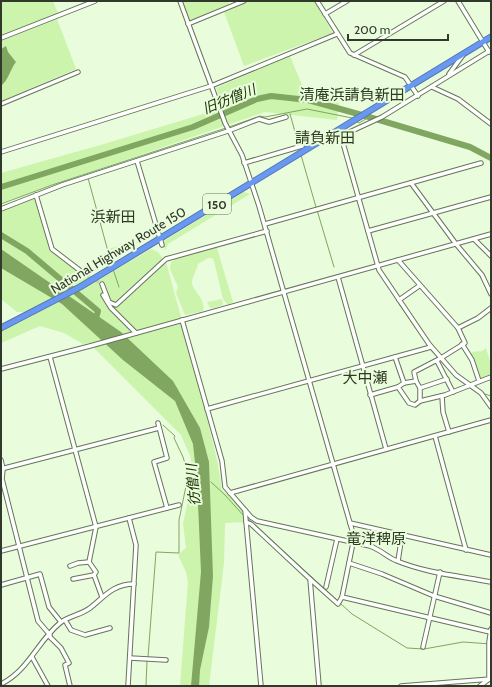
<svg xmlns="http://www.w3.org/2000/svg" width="492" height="687" font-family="Cabin,'Noto Sans JP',sans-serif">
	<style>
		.green { fill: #ccf4ad }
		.water { fill: #80a661 }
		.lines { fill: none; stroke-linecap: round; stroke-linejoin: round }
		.stream { stroke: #80a661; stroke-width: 1 }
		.river { stroke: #80a661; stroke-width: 6 }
		.minor-tunnel { stroke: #c4d5b8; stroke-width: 3.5; stroke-dasharray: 3.5 2; stroke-linecap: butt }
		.minor-casing { stroke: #657559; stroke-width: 5.5 }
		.highway-casing { stroke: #5576ad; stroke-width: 7 }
		.minor { stroke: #fff; stroke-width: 3.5 }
		.highway { stroke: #6998f3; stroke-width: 5 }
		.labels { text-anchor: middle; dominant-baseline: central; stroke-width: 4; stroke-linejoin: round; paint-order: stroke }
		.shield { fill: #e9fcdb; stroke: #687360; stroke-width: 1 }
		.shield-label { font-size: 12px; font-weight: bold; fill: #31382c }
		.street-label { font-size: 13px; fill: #31382c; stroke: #e9fcdb }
		.water-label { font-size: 14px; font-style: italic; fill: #1a3200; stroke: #e9fcdb }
		.quarter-label { font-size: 15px; fill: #2d3b21; stroke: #e9fcdb }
	</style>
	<rect width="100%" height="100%" fill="#e9fcdb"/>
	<g class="green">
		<path d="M1 1H53L58 13 1 38Z"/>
		<path d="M180 1H228L230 7 188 24Z"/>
		<path d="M250 1H314L333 33 244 66 224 12Z"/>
		<path d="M57 19 76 69 1 101V86C8 81 10 70 16 62L7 52 6 46 1 49V41Z"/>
		<path d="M290 56 304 90 339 103 337 120 265 112 1 203V173L104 144 223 108 216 88Z"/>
		<path d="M244 192 250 194 168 244 165 251 164 241Z"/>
		<path d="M35 197 50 251 100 283 99 280 151 249 158 252 164 260 114 305 166 262 201 390C207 423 218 456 222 490L245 509 246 522 225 523 224 563 209 686H180L188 582 186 572 178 555 186 548 183 524 191 486V458L181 435 89 343 83 344 64 333 40 326 1 343V331L34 315 27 312H17L1 299V209Z"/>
		<path d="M140 241 111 259 108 249Z"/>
		<path d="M217 248 233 302 228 305 223 299 214 261 212 258H208L198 264C197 269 191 280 192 283 193 292 206 298 203 311L185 315 176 293 178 287 170 269 171 262C185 253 200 249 217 248Z"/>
		<path d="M222 299 223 305 214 308H210L207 302Z"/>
		<path d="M486 348 491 365V376L479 380 469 356 472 352 482 351Z"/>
	</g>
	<g class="water">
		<path d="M6 46 8 52 16 62C10 70 8 81 1 86V49Z"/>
		<path d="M1 249 121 332 173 381 200 428 209 462 213 576 209 627 200 670 199 686H191L201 572 197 481 193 444 175 401 123 360 62 304 1 268Z"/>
	</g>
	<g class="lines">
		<g class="stream">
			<path d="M290 114 299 146"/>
			<path d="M356 121 359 123 369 117"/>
			<path d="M229 127 260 116 265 117 307 109 352 118"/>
			<path d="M301 155 316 207"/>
			<path d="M88 178 112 266"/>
			<path d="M1 204 52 185 226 128"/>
			<path d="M317 210 334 267"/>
			<path d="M113 269 119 287"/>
			<path d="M399 304 420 334"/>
			<path d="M430 349 438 358"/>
			<path d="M441 361 455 377 466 385"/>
			<path d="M470 388 479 394"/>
			<path d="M482 393 491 396"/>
			<path d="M211 482 225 495 244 516"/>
			<path d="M246 517 338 601"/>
			<path d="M341 604 352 614 407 648 424 649 463 642 491 644"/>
			<path d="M148 657 156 552 179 553V520L186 486 187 470 183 457 174 438 175 436 163 425"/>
			<path d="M146 686 147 661"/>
		</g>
		<g class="river">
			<path d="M1 187 193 127 257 99 271 96 308 100 369 117 470 147 491 158"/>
			<path d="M1 235 27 251 98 311 95 322"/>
		</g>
		<path class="minor-tunnel" d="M82 272 102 284"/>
		<g class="minor-casing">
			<g id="minor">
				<path d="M180 1 225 123 242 155 259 206 356 544"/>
				<path d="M317 1 350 53 405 77 418 96"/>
				<path d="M458 1 489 52"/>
				<path d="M325 14 347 1"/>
				<path d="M188 24 244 1"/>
				<path d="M1 38 95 1"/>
				<path d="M491 50 382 117 341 136 379 270 429 344 456 375 481 393 491 407"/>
				<path d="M354 55 444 1"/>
				<path d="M449 74 463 55"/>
				<path d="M432 87 458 99 491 124"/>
				<path d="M1 104 78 72"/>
				<path d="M1 152 211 86 337 34"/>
				<path d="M137 161 162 245"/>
				<path d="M244 163 302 146"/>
				<path d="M411 183 456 244 482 275 491 294"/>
				<path d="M36 195 52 249 82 272"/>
				<path d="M1 209 62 185 228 131 259 119 269 122 286 117"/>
				<path d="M265 224 481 163"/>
				<path d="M368 231 491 197"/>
				<path d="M474 239 491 256"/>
				<path d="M398 260 458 328 465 343 441 358 414 372 416 381 420 388 447 379"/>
				<path d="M338 277 386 449"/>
				<path d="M102 284 109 302 116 305 166 259 267 231"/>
				<path d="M103 295 111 308 136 333"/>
				<path d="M399 300 419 286"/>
				<path d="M182 320 222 461 225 487 251 517 257 521 370 546C381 550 387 557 397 561 426 573 460 576 491 582"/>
				<path d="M458 328 478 318 491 308"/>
				<path d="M462 344 472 360 479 381"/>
				<path d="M50 357 96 527 89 562 96 572 94 575 102 597"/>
				<path d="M437 361 453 392"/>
				<path d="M1 369 90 346 491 234"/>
				<path d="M404 383 416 381"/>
				<path d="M398 387 409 403 415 405 420 401 445 395 491 377"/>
				<path d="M420 388V401"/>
				<path d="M370 395 398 387 404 383 395 357"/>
				<path d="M442 396 443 412 449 432"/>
				<path d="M207 409 431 347"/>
				<path d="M158 423 167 458 154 462 167 508"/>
				<path d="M435 436 466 550"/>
				<path d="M1 460 3 469 2 479 38 621 50 635"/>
				<path d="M1 469 159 428"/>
				<path d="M230 493 491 420"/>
				<path d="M245 510 261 686"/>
				<path d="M246 522 251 524 310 579 319 686"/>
				<path d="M350 523 491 555"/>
				<path d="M1 551 179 505"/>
				<path d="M398 561 402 535"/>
				<path d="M349 563 382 574 434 596 491 613"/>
				<path d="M70 566 78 563 89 562"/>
				<path d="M73 579 94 575"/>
				<path d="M310 579 338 604 342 597 353 543"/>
				<path d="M1 585 40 574 49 607 61 622"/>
				<path d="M326 587 337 539"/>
				<path d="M342 597 490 632"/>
				<path d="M65 620 71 630 85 635 110 628"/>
				<path d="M49 636 61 648 69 663 65 665 70 686"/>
				<path d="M423 647 440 572"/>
				<path d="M32 657 48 686"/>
				<path d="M130 658 166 660"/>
				<path d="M3 683C29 669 38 641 60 623 68 616 81 615 90 608 104 597 113 584 134 584"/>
				<path d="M128 686 136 545 129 518"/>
				<path d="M401 686 491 679"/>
				<path d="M480 686 489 679V642L491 629"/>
			</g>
		</g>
		<g class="highway-casing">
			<path id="highway" d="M1 328 80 287 123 261 491 37"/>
		</g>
		<use href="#minor" class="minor"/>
		<use href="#highway" class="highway"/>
	</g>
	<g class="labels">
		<rect class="shield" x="203" y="194" width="28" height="20" rx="3"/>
		<g class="shield-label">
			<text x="217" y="204">150</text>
		</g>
		<g class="street-label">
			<text transform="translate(118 250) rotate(-31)">National Highway Route 150</text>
		</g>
		<g class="water-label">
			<text transform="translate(229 99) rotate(-22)">旧彷僧川</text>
			<text transform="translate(193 485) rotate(-95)">彷僧川</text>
		</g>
		<g class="quarter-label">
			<text x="352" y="95">清庵浜請負新田</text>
			<text x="325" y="138">請負新田</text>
			<text x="113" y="217">浜新田</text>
			<text x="365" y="378">大中瀬</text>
			<text x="376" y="539">竜洋稗原</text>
		</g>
	</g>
	<rect width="492" height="687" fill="none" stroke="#31382c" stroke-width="4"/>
	<path d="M348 34v6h100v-6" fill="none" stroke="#31382c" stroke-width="2"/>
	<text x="354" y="34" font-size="12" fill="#31382c" stroke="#e9fcdb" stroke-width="3" paint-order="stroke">200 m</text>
</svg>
